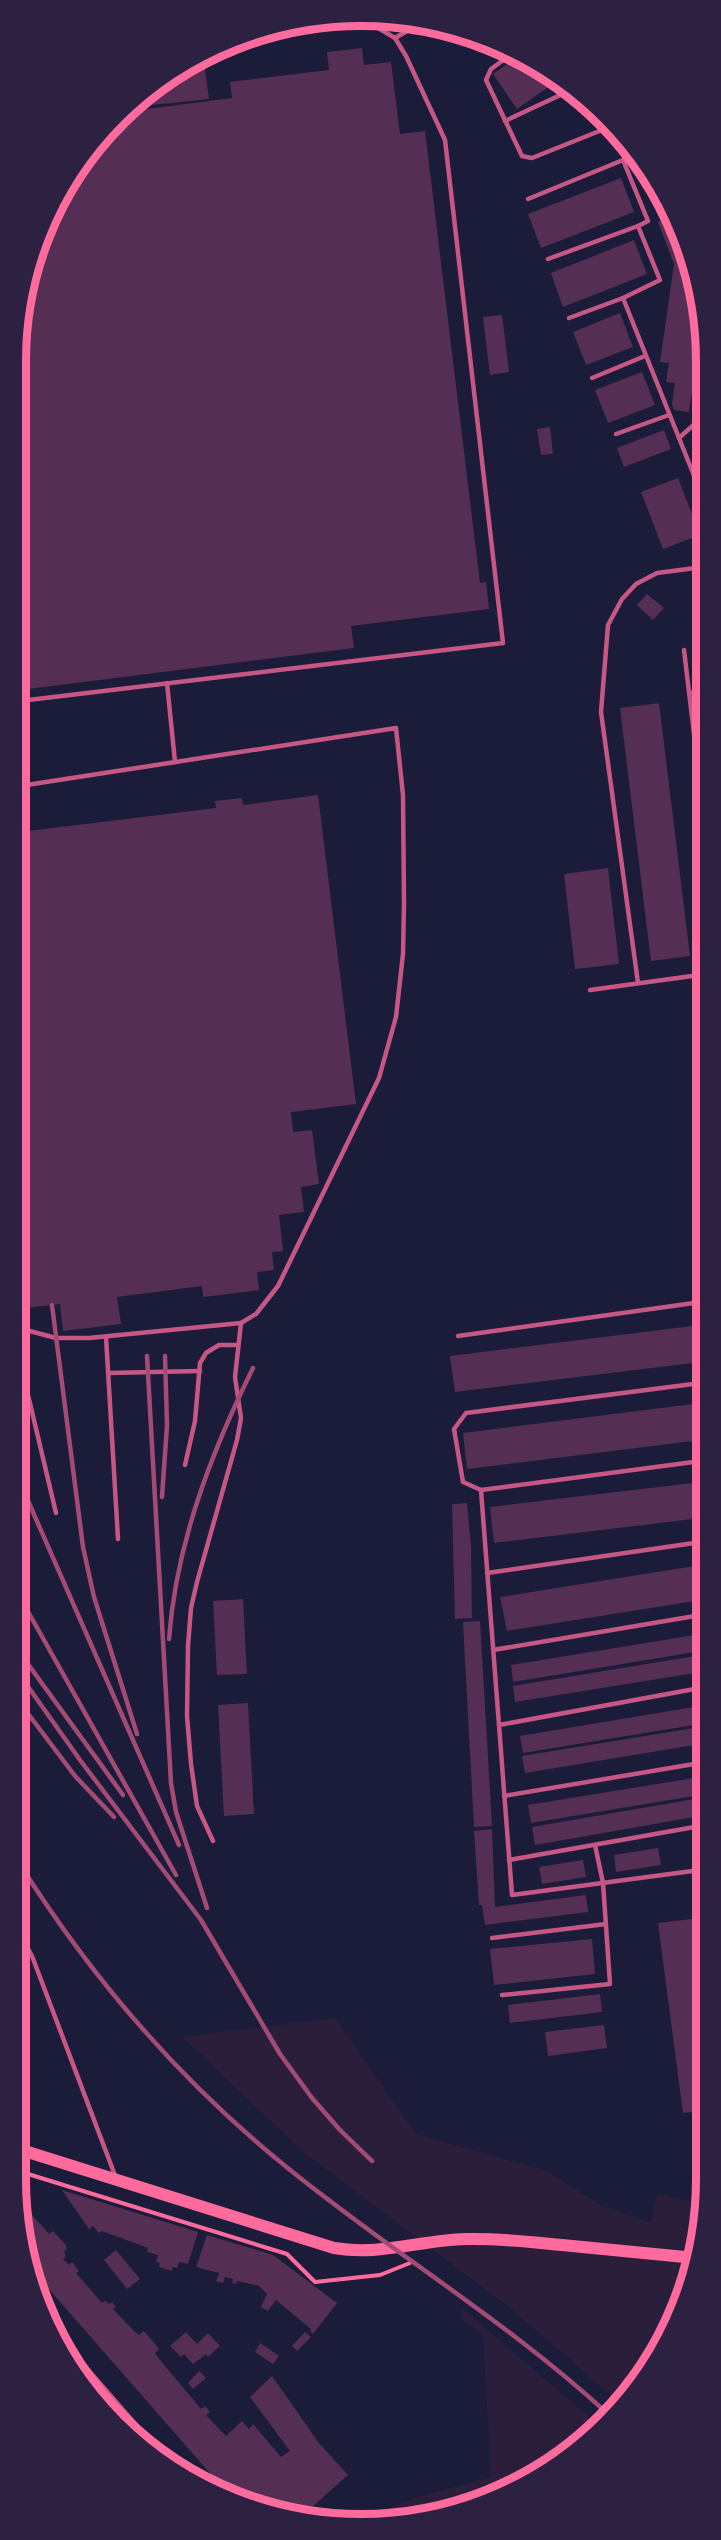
<svg xmlns="http://www.w3.org/2000/svg" width="721" height="2540" font-family="Cabin,sans-serif">
	<style>
		.green { fill: #2a1e3b }
		.building { fill: #542f53 }
		.lines { fill: none; stroke-linecap: round; stroke-linejoin: round }
		.path { stroke: #ff6b9d; stroke-width: 4 }
		.service { stroke: #c65784; stroke-width: 4.5 }
		.tertiary { stroke: #c65784; stroke-width: 10 }
		.secondary { stroke: #ff6b9d; stroke-width: 12 }
		.rail { stroke: #a44b75; stroke-width: 4.5 }
		.rim { fill: none; stroke: #ff6b9d; stroke-width: 8 }
	</style>
	<rect width="100%" height="100%" fill="#1b1b3a"/>
	<g class="green">
		<path d="M335 2018 416 2134 547 2171 602 2206 651 2223 657 2194 700 2203 699 2247 648 2371 619 2402 509 2307 305 2153 182 2037Z"/>
		<path d="M463 2309 598 2425 571 2454 450 2513 352 2523 414 2498 491 2477 483 2337 460 2317Z"/>
	</g>
	<g class="building">
		<path d="M362 48 364 65 391 62 400 134 425 131 480 583 486 582 489 609 351 626 354 648 20 690 22 293 73 169 131 111 232 98 230 82 329 70 327 52Z"/>
		<path d="M519 56 533 61 557 81 517 109 493 74Z"/>
		<path d="M204 62 209 99 134 107 168 73 193 63Z"/>
		<path d="M649 175 671 208 703 316 689 412 674 410 672 404 675 383 666 382 669 363 660 362 674 264 658 222 665 219Z"/>
		<path d="M621 178 634 212 541 248 528 214Z"/>
		<path d="M634 240 647 274 563 307 551 273Z"/>
		<path d="M620 313 633 347 586 365 573 332Z"/>
		<path d="M502 315 509 372 490 375 483 317Z"/>
		<path d="M642 372 655 405 608 423 595 390Z"/>
		<path d="M550 427 553 454 541 455 537 429Z"/>
		<path d="M664 430 671 449 624 467 617 448Z"/>
		<path d="M678 478 700 535 663 549 641 492Z"/>
		<path d="M647 594 664 608 653 620 637 605Z"/>
		<path d="M659 703 690 956 651 961 620 708Z"/>
		<path d="M318 795 356 1104 291 1112 293 1132 312 1130 319 1184 301 1187 304 1212 279 1215 283 1251 272 1252 274 1270 257 1272 259 1290 203 1297 202 1286 117 1297 121 1324 63 1331 60 1304 18 1309 20 832 216 808 215 801 242 798 243 805Z"/>
		<path d="M608 868 619 964 575 969 564 874Z"/>
		<path d="M701 1325V1362L455 1392 450 1356Z"/>
		<path d="M701 1403V1440L467 1469 463 1433Z"/>
		<path d="M701 1482V1518L494 1543 490 1507Z"/>
		<path d="M467 1503 471 1547 472 1618 455 1619 452 1504Z"/>
		<path d="M701 1565V1600L507 1631 500 1597Z"/>
		<path d="M243 1599 247 1674 217 1675 213 1601Z"/>
		<path d="M480 1621 492 1826 474 1827 463 1622Z"/>
		<path d="M701 1634V1651L513 1682 511 1665Z"/>
		<path d="M701 1655V1672L515 1702 513 1686Z"/>
		<path d="M248 1703 254 1814 224 1816 218 1705Z"/>
		<path d="M700 1706V1724L523 1753 520 1736Z"/>
		<path d="M700 1727V1744L525 1773 522 1756Z"/>
		<path d="M700 1777V1795L531 1823 528 1805Z"/>
		<path d="M700 1798V1816L535 1845 532 1827Z"/>
		<path d="M492 1829 495 1907 586 1895 588 1912 485 1925 482 1905H479L474 1831Z"/>
		<path d="M658 1848 661 1865 616 1872 614 1855Z"/>
		<path d="M583 1860 586 1877 542 1884 539 1867Z"/>
		<path d="M700 1918V2111L683 2113 658 1923Z"/>
		<path d="M592 1939 595 1974 494 1985 490 1949Z"/>
		<path d="M600 1994 602 2012 510 2023 508 2005Z"/>
		<path d="M604 2025 607 2048 548 2056 545 2032Z"/>
		<path d="M62 2190 198 2232 188 2264 179 2262 177 2268 173 2267 172 2271 159 2267 160 2263 156 2262 158 2255 147 2252 148 2248 102 2231 99 2233 93 2226 89 2229Z"/>
		<path d="M19 2200 49 2234 53 2231 65 2244 67 2248 64 2251 66 2257 63 2259 69 2265 72 2262 79 2271 76 2273 102 2303 105 2301 109 2304 112 2302 116 2307 113 2309 132 2329 139 2335 144 2331 159 2349 155 2353 160 2360 201 2409 205 2406 210 2412 206 2415 226 2436 242 2421 249 2429 253 2424 281 2457 290 2451 250 2397 272 2376 319 2443 348 2475 303 2515 229 2495 33 2271Z"/>
		<path d="M207 2235 273 2255 337 2303 313 2334 310 2331 311 2329 276 2300 268 2311 261 2307 267 2294 259 2286 237 2281 236 2284 232 2283 233 2279 225 2277 223 2283 216 2281 219 2273 196 2267Z"/>
		<path d="M116 2250 140 2279 127 2289 104 2260Z"/>
		<path d="M186 2332 197 2344 208 2333 220 2346 208 2357 206 2354 193 2364 184 2354 181 2357 170 2346Z"/>
		<path d="M305 2332 311 2337 297 2351 292 2346Z"/>
		<path d="M260 2343 279 2356 273 2364 255 2352Z"/>
		<path d="M199 2371 206 2378 193 2389 188 2383Z"/>
	</g>
	<g class="lines">
		<path class="path" d="M15 2170 287 2254 315 2282 380 2275 410 2263"/>
		<g class="service">
			<path d="M301 22 303 30 344 22"/>
			<path d="M253 38 303 30"/>
			<path d="M395 38 423 22"/>
			<path d="M513 53 491 69 486 80 522 156 532 158 612 126"/>
			<path d="M505 121 569 91"/>
			<path d="M623 160 635 154"/>
			<path d="M528 199 623 160 648 221 638 226 660 280 623 298 703 498"/>
			<path d="M548 259 638 226"/>
			<path d="M569 318 623 298"/>
			<path d="M592 378 645 356"/>
			<path d="M616 434 669 415"/>
			<path d="M679 438 700 419 703 401"/>
			<path d="M684 650 702 801"/>
			<path d="M167 683 175 762"/>
			<path d="M689 693 702 691"/>
			<path d="M20 701 503 643 445 140 406 56 395 38 373 25 351 22"/>
			<path d="M638 983 601 712 608 625 622 599 636 584 657 573 703 567"/>
			<path d="M590 990 692 976"/>
			<path d="M18 1323 26 1330 56 1338H89L241 1323 256 1314 278 1286 379 1078 396 1017 403 954 404 903 403 795 396 728 20 786"/>
			<path d="M458 1336 701 1302"/>
			<path d="M106 1337 118 1539"/>
			<path d="M18 1362 29 1399 56 1513"/>
			<path d="M108 1373 200 1371"/>
			<path d="M185 1465 195 1421 200 1363 206 1353 219 1345H238"/>
			<path d="M481 1490 463 1482 454 1429 466 1413 701 1383"/>
			<path d="M487 1573 701 1542"/>
			<path d="M493 1650 701 1615"/>
			<path d="M499 1725 700 1688"/>
			<path d="M504 1796 700 1763"/>
			<path d="M213 1841 197 1806 191 1764 187 1716 188 1646 191 1608 197 1582 237 1440 241 1418 235 1377 241 1323"/>
			<path d="M509 1860 700 1826"/>
			<path d="M700 1870 512 1895 481 1490 701 1461"/>
			<path d="M16 1927 32 1956 116 2178"/>
			<path d="M492 1938 606 1924"/>
			<path d="M502 1995 610 1984 603 1883 595 1845"/>
		</g>
		<path class="tertiary" d="M62 2344 150 2445"/>
		<path class="secondary" d="M15 2148 334 2248C381 2256 420 2240 466 2239 498 2238 530 2242 562 2245 606 2249 651 2254 695 2258"/>
		<g class="rail">
			<path d="M52 1305 83 1547 94 1597 137 1734"/>
			<path d="M147 1356 171 1783 176 1812 207 1908"/>
			<path d="M17 1470 29 1503 179 1845"/>
			<path d="M162 1497 167 1425 165 1356"/>
			<path d="M17 1592 176 1875"/>
			<path d="M169 1639C176 1544 211 1453 253 1368"/>
			<path d="M17 1649 123 1795"/>
			<path d="M17 1671 80 1760 201 1920 280 2054 312 2098 340 2130 372 2161"/>
			<path d="M17 1699 75 1776 114 1817"/>
			<path d="M16 1858C89 1975 177 2078 284 2165 389 2251 507 2321 608 2414"/>
		</g>
	</g>
	<path d="M0 0H721V2540H0ZM361 26H361A335 335 0 0 1 696 361V2179A335 335 0 0 1 361 2514H361A335 335 0 0 1 26 2179V361A335 335 0 0 1 361 26Z" fill="#2d2142" fill-rule="evenodd"/>
	<path class="rim" d="M361 26H361A335 335 0 0 1 696 361V2179A335 335 0 0 1 361 2514H361A335 335 0 0 1 26 2179V361A335 335 0 0 1 361 26Z"/>
</svg>
